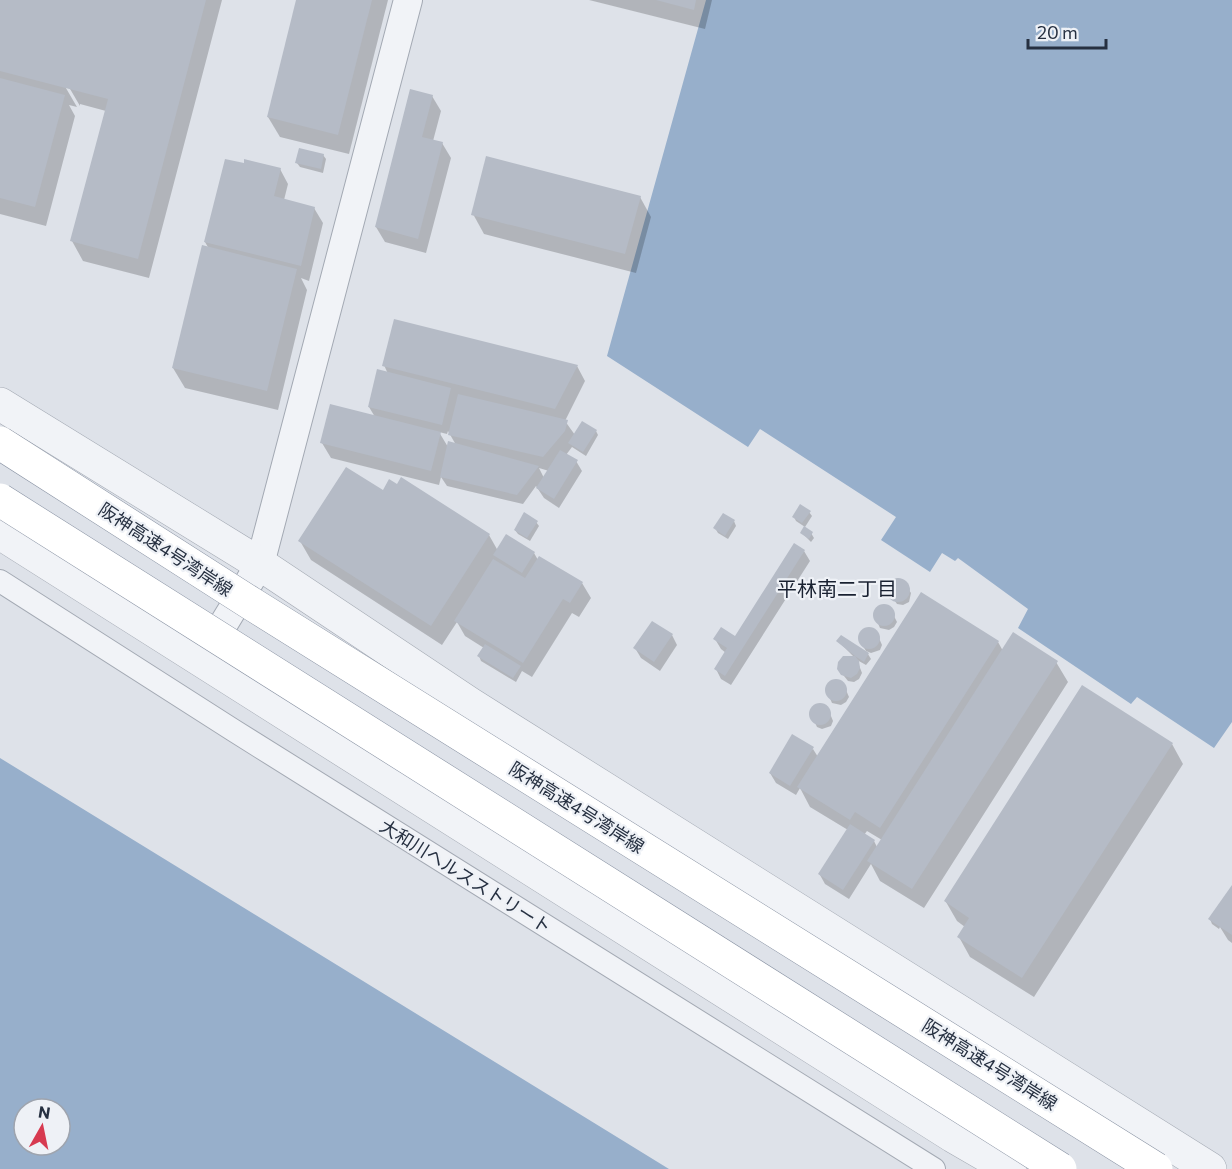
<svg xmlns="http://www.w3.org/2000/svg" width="1232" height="1169" font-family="Commissioner,'Noto Sans JP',sans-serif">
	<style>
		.water { fill: #97afcb; fill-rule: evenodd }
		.shadow { fill: #0003; fill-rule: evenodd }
		.building { fill: #b5bbc6 }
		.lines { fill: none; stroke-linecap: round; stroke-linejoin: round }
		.pedestrian-casing { stroke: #a3a9b3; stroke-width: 24 }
		.minor-casing { stroke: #a3a9b3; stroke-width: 30 }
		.tertiary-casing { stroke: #a3a9b3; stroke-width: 34 }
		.pedestrian { stroke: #f1f3f7; stroke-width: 22 }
		.minor { stroke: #f1f3f7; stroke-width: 28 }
		.tertiary { stroke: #f1f3f7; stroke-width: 33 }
		.motorway-bridge-casing { stroke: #858fa0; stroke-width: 34; stroke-linecap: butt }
		.motorway-bridge { stroke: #fff; stroke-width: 33 }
		.labels { text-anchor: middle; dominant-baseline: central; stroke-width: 4.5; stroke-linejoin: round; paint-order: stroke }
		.street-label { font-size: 18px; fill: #263041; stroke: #eef1f6 }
		.neighbourhood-label { font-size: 20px; fill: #192131; stroke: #eef1f6 }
	</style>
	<rect width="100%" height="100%" fill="#dee2e9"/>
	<g class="water">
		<path d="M706 0H1232V722L1214 748 1137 697 1131 704 1018 628 1028 609 958 558 955 561 942 553 930 572 881 540 896 517 760 429 748 447 607 356Z"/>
		<path d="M0 758 669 1169H0ZM24 1109H60V1145H24Z"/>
	</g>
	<g class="shadow">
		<path d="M0 0H222L149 278 83 261 72 241 106 111 80 104V106L66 82 63 83 77 107 69 105 75 116 46 226 0 214Z"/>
		<path d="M298 0H388L349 154 280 137 268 117Z"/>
		<path d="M589 0H712L705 29Z"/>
		<path d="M432 96 441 111 433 141 442 143 451 158 426 253 385 242 376 227Z"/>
		<path d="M323 155 326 159 323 173 300 167 297 163Z"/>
		<path d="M280 169 288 184 284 200 314 208 323 223 309 281 301 278 307 290 278 410 185 388 173 368 209 249 205 242Z"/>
		<path d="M640 197 651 217 636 273 484 234 473 214Z"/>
		<path d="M384 365 577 366 585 381 565 421 575 435 596 431 598 435 586 456 572 447 566 455 576 461 582 471 559 508 544 498 536 486 523 504 447 486 441 477 439 485 331 458 322 443 375 417 369 407 388 374ZM448 431 456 445 448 447 439 432 447 434ZM539 468 549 471 544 478Z"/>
		<path d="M383 492 489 535 498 551 534 553 538 560 540 558 582 583 591 598 579 617 572 613 532 677 522 671 516 682 481 661 479 656 484 648 465 636 457 622 442 645 311 560 300 541Z"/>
		<path d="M809 512 812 516 805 527 796 521 794 517Z"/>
		<path d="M734 521 736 526 728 539 718 533 715 528Z"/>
		<path d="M536 522 539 526 530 541 518 534 515 530Z"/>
		<path d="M802 533H811L814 538 811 542Z"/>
		<path d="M804 551 810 561 731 685 721 679 716 669 726 653 721 649 715 639 736 638Z"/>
		<path d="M896 580H902L911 593 909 602 903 605 897 604 888 591 889 586Z"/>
		<path d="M885 605 890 608 897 622 894 627 889 630 880 628 874 614 876 608Z"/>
		<path d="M867 628 876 631 882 645 880 650 871 653 866 651 871 659 866 665 857 660 862 673 859 679 854 682 848 681 840 671 854 657 838 641 868 654 859 640 862 631Z"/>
		<path d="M672 635 677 645 660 671 641 658 635 648Z"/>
		<path d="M998 642 1003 651 1056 662 1068 682 924 908 880 881 871 864 849 899 825 884 820 875 848 830 810 807 800 788 796 795 776 783 770 773 813 749 818 757ZM867 831 882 840 877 847 874 841 864 835Z"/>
		<path d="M837 680 843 683 849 697 846 702 841 705 832 703 826 689 828 683Z"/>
		<path d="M821 704 827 706 833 721 831 726 822 729 817 727 810 712 813 707Z"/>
		<path d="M1172 744 1183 764 1034 997 970 957 959 937 965 927 957 921 946 902Z"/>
		<path d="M1232 887V943L1228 940 1220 927 1219 929 1212 924 1210 919Z"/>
	</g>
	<g class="building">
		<path d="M0 0H206L138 259 70 241 108 99 0 71Z"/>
		<path d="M296 0H372L338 135 267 117Z"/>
		<path d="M656 0H696L694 10Z"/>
		<path d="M0 78 65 95 35 207 0 198Z"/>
		<path d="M410 89 433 95 422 137 443 142 418 239 375 227Z"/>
		<path d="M299 148 324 154 321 169 295 163Z"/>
		<path d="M486 156 641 196 625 254 471 215Z"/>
		<path d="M225 159 244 163V159L281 168 274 196 315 207 301 266 204 242Z"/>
		<path d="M202 245 297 269 267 391 172 368Z"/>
		<path d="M394 319 578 365 555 409 382 366Z"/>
		<path d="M377 369 451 388 442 425 368 407Z"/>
		<path d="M458 394 568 420 565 431 543 457 448 435Z"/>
		<path d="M330 404 441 432 431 471 320 443Z"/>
		<path d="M582 421 597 430 583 452 568 443Z"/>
		<path d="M448 441 539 466 517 495 440 477Z"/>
		<path d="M560 450 578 460 554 499 536 488Z"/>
		<path d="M346 467 383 490 389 479 397 484 401 477 490 534 431 626 298 541Z"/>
		<path d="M800 504 811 511 802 523 792 517Z"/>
		<path d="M524 512 538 521 527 538 514 530Z"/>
		<path d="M723 513 735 520 725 536 713 528Z"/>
		<path d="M804 526 813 532 809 539 800 533Z"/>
		<path d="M506 534 535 552 522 573 493 555Z"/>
		<path d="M794 543 805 550 725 676 714 669 727 648 713 639 721 627 735 636Z"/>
		<path d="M539 556 583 582 570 603 563 599 523 663 454 621 493 559 525 578Z"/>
		<circle cx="898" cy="590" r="12"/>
		<path d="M921 592 999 641 880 828 855 812 850 820 797 787Z"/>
		<circle cx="884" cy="615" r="11"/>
		<path d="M652 621 673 634 654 662 633 648Z"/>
		<circle cx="869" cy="638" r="11"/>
		<path d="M1013 632 1058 661 912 889 867 861Z"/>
		<path d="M841 635 869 653 864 662 855 656 859 661 860 668 857 674 851 678 841 675 837 669 838 662 843 656H855L836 641Z"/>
		<path d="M485 644 521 666 513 678 477 656Z"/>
		<circle cx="836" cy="690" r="11"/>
		<path d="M1082 685 1173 743 1022 978 957 937 969 918 944 901Z"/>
		<circle cx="820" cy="714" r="11"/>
		<path d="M792 734 814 747 790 786 769 773Z"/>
		<path d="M850 824 875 840 843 890 818 874Z"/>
		<path d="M1232 885V935L1208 919Z"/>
	</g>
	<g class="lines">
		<g class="pedestrian-casing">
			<path id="pedestrian" d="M0 581 233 730 934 1169"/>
		</g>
		<g class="minor-casing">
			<path id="minor" d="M204 656 260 564 408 0"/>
		</g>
		<g class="tertiary-casing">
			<g id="tertiary">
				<path d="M0 404 260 564 470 704 1210 1169"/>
				<path d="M0 533 953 1136 1010 1169"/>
			</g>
		</g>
		<use href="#pedestrian" class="pedestrian"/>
		<use href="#minor" class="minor"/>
		<use href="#tertiary" class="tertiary"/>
		<g class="motorway-bridge-casing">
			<g id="motorway-bridge">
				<path d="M0 443 252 604 1156 1169"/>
				<path d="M0 500 1060 1169"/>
			</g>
		</g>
		<use href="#motorway-bridge" class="motorway-bridge"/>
	</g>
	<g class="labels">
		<g class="street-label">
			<text transform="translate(166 549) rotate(33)">阪神高速4号湾岸線</text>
			<text transform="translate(577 807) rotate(32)">阪神高速4号湾岸線</text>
			<text transform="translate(466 876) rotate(32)">大和川ヘルスストリート</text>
			<text transform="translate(990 1064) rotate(32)">阪神高速4号湾岸線</text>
		</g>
		<g class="neighbourhood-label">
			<text x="837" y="588">平林南二丁目</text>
		</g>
	</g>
	<g transform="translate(42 1127) rotate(9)"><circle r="28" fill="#eef1f6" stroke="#9ea4ae" stroke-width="1.5"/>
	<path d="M0-4.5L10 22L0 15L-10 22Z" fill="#d73a50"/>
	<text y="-9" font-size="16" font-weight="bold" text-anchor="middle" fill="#263041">N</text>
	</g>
	<path d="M1028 39v9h78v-9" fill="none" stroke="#263041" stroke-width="3"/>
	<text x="1037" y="39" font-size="18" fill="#263041" stroke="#eef1f6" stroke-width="4.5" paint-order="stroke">20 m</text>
</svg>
